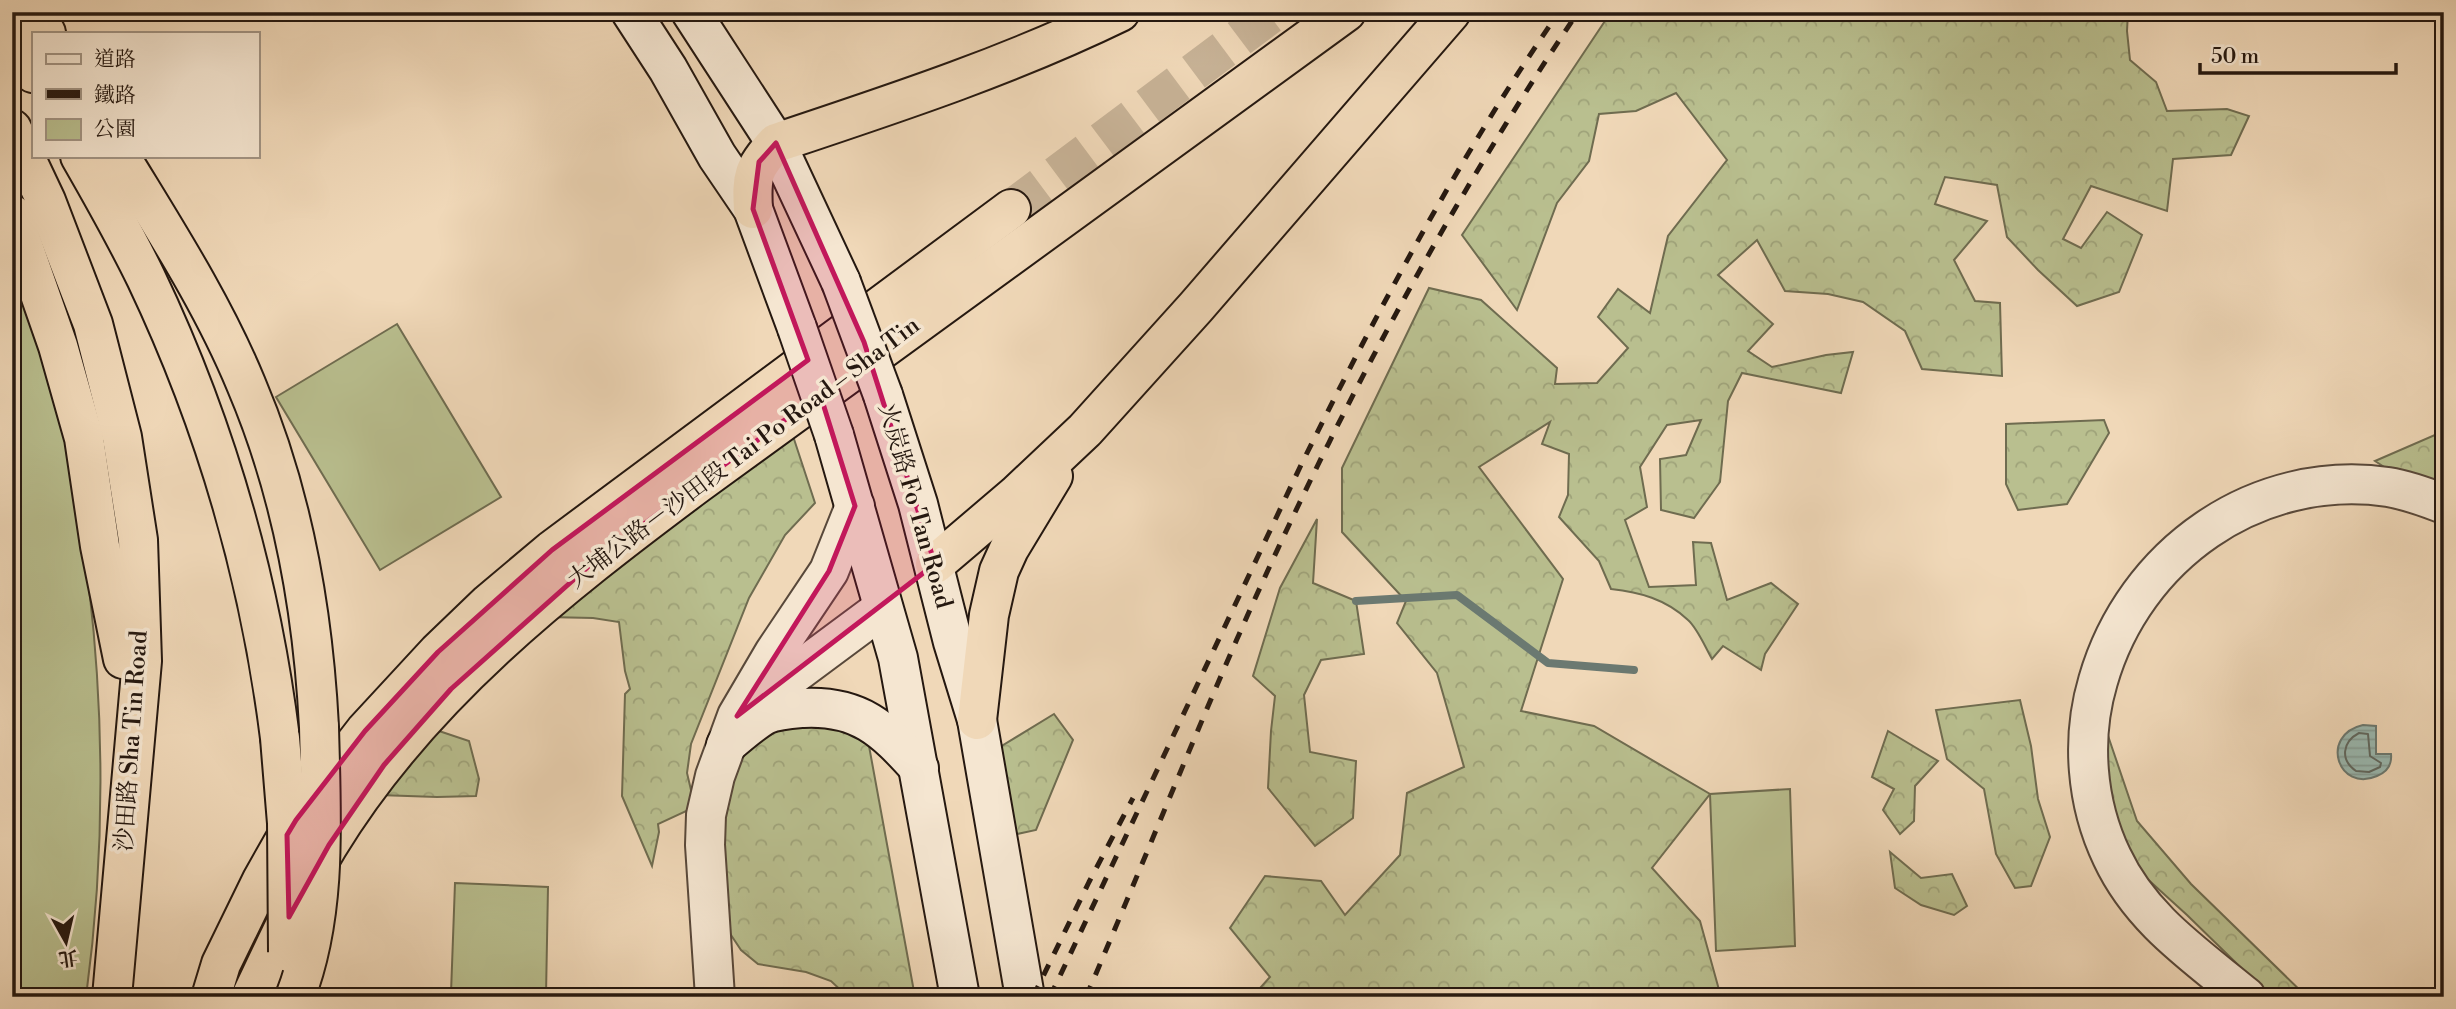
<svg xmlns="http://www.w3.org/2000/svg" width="2456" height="1009" font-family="'Libre Bodoni','Noto Serif TC',serif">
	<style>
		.forest { fill: url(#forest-crowns); stroke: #6f6c50; stroke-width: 2 }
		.green { fill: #b9bf8f; stroke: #6f6c50; stroke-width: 2 }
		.water { fill: url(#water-rules); stroke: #6b7971; stroke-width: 2 }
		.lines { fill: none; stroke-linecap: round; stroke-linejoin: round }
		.shore { stroke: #606860; stroke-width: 2 }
		.stream { stroke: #6b7971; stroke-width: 8 }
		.motorway-tunnel { stroke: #c7b296; stroke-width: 38; stroke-dasharray: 38 19; stroke-linecap: butt }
		.tertiary-casing { stroke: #58483a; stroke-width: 42 }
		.secondary-casing { stroke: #251810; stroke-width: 42 }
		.trunk-casing { stroke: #251810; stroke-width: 42 }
		.motorway-casing { stroke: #251810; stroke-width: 42 }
		.tertiary { stroke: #f5e6d1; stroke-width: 38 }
		.secondary { stroke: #f5e6d1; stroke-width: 38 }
		.trunk { stroke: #f0d8b8; stroke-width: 38 }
		.motorway { stroke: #f0d8b8; stroke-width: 38 }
		.rail { stroke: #251810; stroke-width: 5; stroke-dasharray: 12 12; stroke-linecap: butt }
		.secondary-bridge-casing { stroke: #251810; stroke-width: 42; stroke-linecap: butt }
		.motorway-bridge-casing { stroke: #251810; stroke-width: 42; stroke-linecap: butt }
		.secondary-bridge { stroke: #f5e6d1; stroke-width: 38 }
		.motorway-bridge { stroke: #f0d8b8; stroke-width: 38 }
		.marked { fill: #c2185b; fill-opacity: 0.2; stroke: #c2185b; stroke-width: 5; stroke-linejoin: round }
		.labels { text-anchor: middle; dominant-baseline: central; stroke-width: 7; stroke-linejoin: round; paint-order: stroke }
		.street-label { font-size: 24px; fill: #251810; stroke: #f5e6d1 }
	</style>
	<defs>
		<pattern id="forest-crowns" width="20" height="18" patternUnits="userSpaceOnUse" patternTransform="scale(1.75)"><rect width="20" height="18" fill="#b9bf8f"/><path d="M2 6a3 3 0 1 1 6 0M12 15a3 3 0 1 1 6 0" fill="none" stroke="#9fa37a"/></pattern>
		<pattern id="water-rules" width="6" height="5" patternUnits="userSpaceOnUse" patternTransform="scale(1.75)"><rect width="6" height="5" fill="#9ab9b1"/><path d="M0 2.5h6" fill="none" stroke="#859e97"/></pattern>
	</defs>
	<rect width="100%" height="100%" fill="#f0d8b8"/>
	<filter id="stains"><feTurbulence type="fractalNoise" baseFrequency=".00286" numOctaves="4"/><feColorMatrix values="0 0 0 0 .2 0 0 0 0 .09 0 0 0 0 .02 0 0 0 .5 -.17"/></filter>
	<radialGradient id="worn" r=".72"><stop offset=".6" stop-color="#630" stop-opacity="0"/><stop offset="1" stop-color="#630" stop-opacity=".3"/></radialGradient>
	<g class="forest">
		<path d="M1611 12H2128L2127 31 2130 60 2156 82 2167 111 2227 109 2249 116 2231 155 2173 159 2167 211 2091 186 2063 239 2081 248 2107 212 2142 235 2119 292 2077 306 2038 270 2007 237 1997 185 1945 177 1935 204 1987 221 1954 260 1975 301 2000 303 2002 376 1922 369 1905 331 1863 302 1828 294 1785 291 1757 240 1718 275 1773 324 1748 351 1772 367 1826 355 1853 352 1841 393 1742 373 1728 401 1720 482 1694 518 1661 510 1660 459 1686 455 1701 420 1667 425 1640 467 1647 507 1625 520 1649 587 1696 585 1693 542 1711 543 1727 600 1771 583 1798 604 1765 654 1761 670 1723 646 1712 659C1705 647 1698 629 1688 620 1666 599 1639 592 1611 589L1599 561 1559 517 1568 495 1569 454 1542 444 1550 422 1479 467 1563 579 1521 711 1594 726 1710 794 1652 868 1700 921 1721 997H1252L1270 977 1230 928 1265 876 1321 881 1345 915 1400 855 1407 793 1464 767 1437 673 1397 623 1406 601 1342 532V468L1429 288 1481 300 1557 368 1555 384 1597 383 1628 348 1598 317 1618 289 1650 313 1668 236 1727 160 1676 93 1636 111 1599 114 1589 161 1557 203 1517 310 1462 235Z"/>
		<path d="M2104 420 2109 433 2067 504 2018 510 2006 484V424Z"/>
		<path d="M2444 431V506L2375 461Z"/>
		<path d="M792 433 815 503 785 535 749 598 691 744 687 773 695 807 658 824 659 832 652 866 622 796 625 694 630 689 625 671 619 622 593 618 548 617Z"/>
		<path d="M1317 519 1313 583 1356 601 1364 654 1321 660 1304 695 1310 752 1356 761 1353 818 1315 846 1268 788 1271 731 1275 696 1253 676 1280 588Z"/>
		<path d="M2020 700 2031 746 2038 799 2050 837 2031 886 2015 888 1996 854 1984 789 1947 759 1936 710Z"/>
		<path d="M1054 714 1073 740 1036 830 1017 834 1010 821 1000 747Z"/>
		<path d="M835 723 869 746 915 997H848L831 981 806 972 758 964 741 950 725 926 722 800 732 755 781 726Z"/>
		<path d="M2104 724 2137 821 2191 884 2307 997H2271L2187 915 2121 855 2098 747Z"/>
		<path d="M433 729 469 741 479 779 476 796 437 797 379 795 385 777 409 767Z"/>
		<path d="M1888 731 1938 761 1915 786 1914 821 1900 834 1883 810 1894 789 1872 777Z"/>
		<path d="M1890 852 1921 878 1952 874 1967 906 1954 915 1921 905 1895 888Z"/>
	</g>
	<g class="green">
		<path d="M12 264C23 294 36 324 44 354 100 562 115 783 86 997H12Z"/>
		<path d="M397 324 501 497 380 570 276 397Z"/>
		<path d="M1790 789 1795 946 1716 951 1710 794Z"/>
		<path d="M455 883 548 887 546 995 451 993Z"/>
	</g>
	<path class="water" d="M2363 725 2376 726V754H2391C2392 764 2387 772 2377 776 2338 793 2319 735 2363 725Z"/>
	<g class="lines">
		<path class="shore" d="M2359 733 2368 734 2370 756 2381 763 2380 767 2369 772 2356 771C2340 760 2342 742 2359 733Z"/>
		<path class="stream" d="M1356 601 1457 595 1548 663 1634 670"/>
		<path class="motorway-tunnel" d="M1011 209 1274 12"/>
		<g class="tertiary-casing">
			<g id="tertiary">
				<path d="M747 709 883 608"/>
				<path d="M715 997 705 845 706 815 715 776 737 716 774 653 829 571 855 506"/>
				<path d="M2246 997C2194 954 2141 919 2112 857 2086 803 2081 738 2098 681 2134 555 2256 468 2388 487 2407 490 2426 497 2444 504"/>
			</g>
		</g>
		<g class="secondary-casing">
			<g id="secondary">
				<path d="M631 12 668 69 717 156 753 209 797 328"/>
				<path d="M691 12 776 143 841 282"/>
				<path d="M883 395 918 504 953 642 977 720 1025 997"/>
				<path d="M834 435 898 658 960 997"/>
				<path d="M726 745C738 735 751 723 765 715 776 710 791 709 803 708 859 705 884 729 919 768"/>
			</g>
		</g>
		<g class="trunk-casing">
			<g id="trunk">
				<path d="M753 209C751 176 753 168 776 143 893 104 1009 66 1120 12"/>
				<path d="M935 564 1016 495 1085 430 1196 307 1451 12"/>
				<path d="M977 720 989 615 999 571 1009 549 1053 476"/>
			</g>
		</g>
		<g class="motorway-casing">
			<g id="motorway">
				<path d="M34 12 46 33"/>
				<path d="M12 39 33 73"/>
				<path d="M12 129 46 201 93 324 122 437 138 540 142 661 112 997"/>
				<path d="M80 156C103 196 126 237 146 278 215 423 260 578 280 738"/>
				<path d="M120 156C165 230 213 304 246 384 293 494 313 609 319 727"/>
				<path d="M12 214 58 346 84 438 100 546 123 659"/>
				<path d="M211 997 221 964 262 880 296 820 365 731 438 652 489 603 552 550 1011 209"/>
				<path d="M251 997C275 946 299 894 328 846 419 696 559 587 697 484L1346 12"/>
			</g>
		</g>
		<use href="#tertiary" class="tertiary"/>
		<use href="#secondary" class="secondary"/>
		<use href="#trunk" class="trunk"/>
		<use href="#motorway" class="motorway"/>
		<g class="rail">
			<path d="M1033 997 1089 882 1133 798"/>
			<path d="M1050 997 1301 465C1378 310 1460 155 1559 12"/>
			<path d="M1086 997C1137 878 1185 758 1237 639 1333 421 1445 210 1578 12"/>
		</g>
		<g class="secondary-bridge-casing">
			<g id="secondary-bridge">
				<path d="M841 282 883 395"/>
				<path d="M797 328 834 435"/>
			</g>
		</g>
		<g class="motorway-bridge-casing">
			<g id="motorway-bridge">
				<path d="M280 738 287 823 288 952"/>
				<path d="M295 997C328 913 321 815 319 727"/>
			</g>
		</g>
		<use href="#secondary-bridge" class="secondary-bridge"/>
		<use href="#motorway-bridge" class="motorway-bridge"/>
	</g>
	<path class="marked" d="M776 143 864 342 935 564 737 716 829 571 855 506 820 394 598 558 451 689 384 765 329 845 289 917 287 835 296 820 365 731 438 652 552 550 808 360 753 209 759 162Z"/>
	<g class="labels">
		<g class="street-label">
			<text transform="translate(744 453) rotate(-37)">大埔公路－沙田段 Tai Po Road – Sha Tin</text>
			<text transform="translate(915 506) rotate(74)">火炭路 Fo Tan Road</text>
			<text transform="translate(132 741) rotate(-86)">沙田路 Sha Tin Road</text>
		</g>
	</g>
	<rect width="2456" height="1009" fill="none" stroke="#f0d8b8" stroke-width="42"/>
	<rect x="14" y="14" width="2428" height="981" fill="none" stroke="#251810" stroke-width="3.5"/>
	<rect x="21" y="21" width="2414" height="967" fill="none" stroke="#251810" stroke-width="2"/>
	<rect x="32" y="32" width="228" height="126" fill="#f5e6d1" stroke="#a29484" stroke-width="2"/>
	<rect x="46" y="54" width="35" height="10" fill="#f5e6d1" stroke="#a29484" stroke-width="2"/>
	<text x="94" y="66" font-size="21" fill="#251810">道路</text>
	<rect x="46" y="89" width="35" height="10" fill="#251810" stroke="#a29484" stroke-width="2"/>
	<text x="94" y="102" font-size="21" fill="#251810">鐵路</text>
	<rect x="46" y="119" width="35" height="21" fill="#b9bf8f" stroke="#a29484" stroke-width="2"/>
	<text x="94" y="136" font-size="21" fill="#251810">公園</text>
	<g transform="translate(66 942) rotate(172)" stroke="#f5e6d1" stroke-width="5" paint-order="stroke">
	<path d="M0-5L12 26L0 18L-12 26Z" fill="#251810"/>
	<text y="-10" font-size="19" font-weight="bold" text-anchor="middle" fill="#251810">北</text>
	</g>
	<path d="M2200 63v10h196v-10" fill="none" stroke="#251810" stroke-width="3.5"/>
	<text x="2211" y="63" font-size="21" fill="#251810" stroke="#f5e6d1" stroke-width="5" paint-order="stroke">50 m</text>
	<rect width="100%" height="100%" filter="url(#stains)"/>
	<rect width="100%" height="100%" fill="url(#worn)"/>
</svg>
